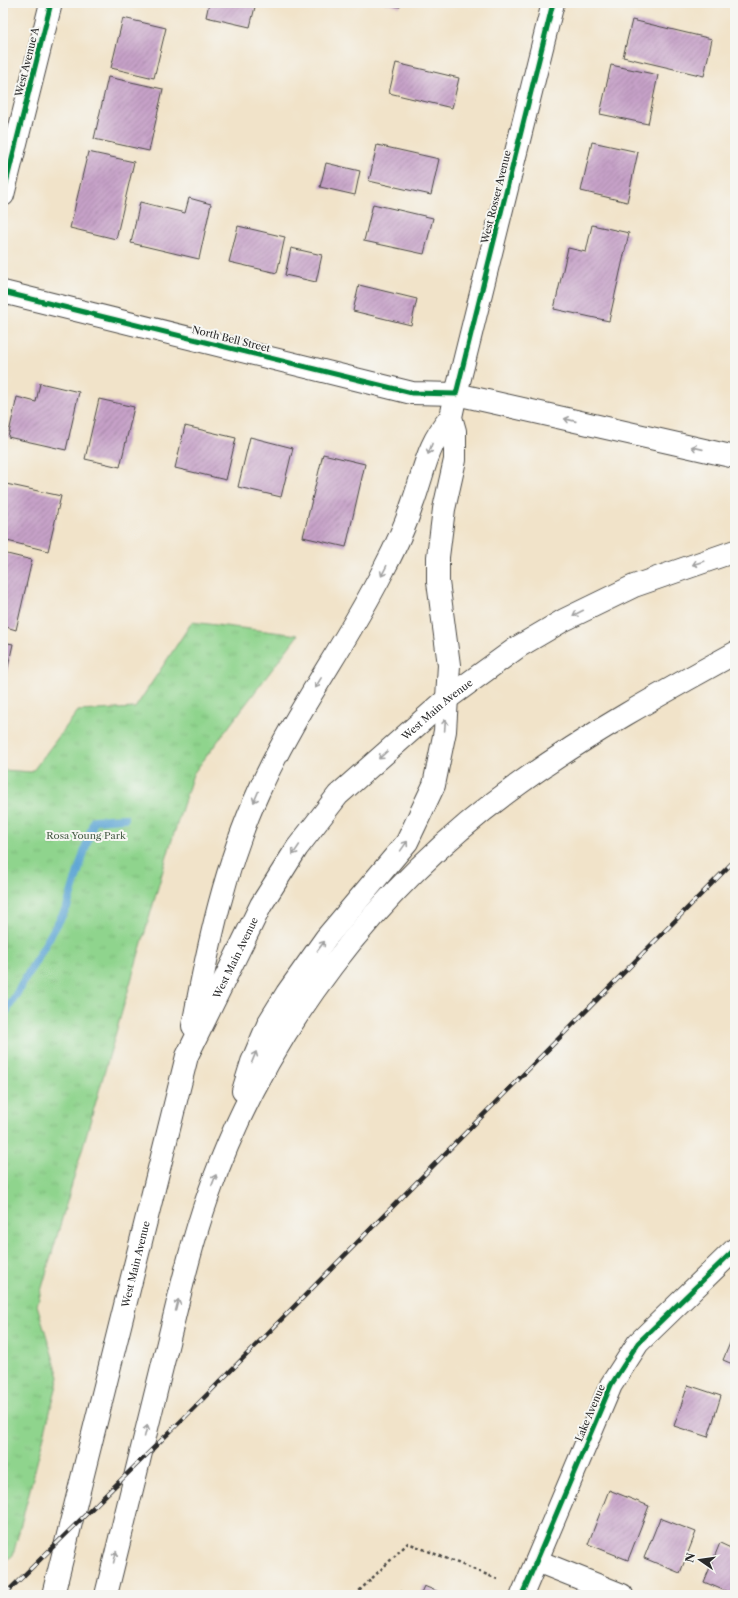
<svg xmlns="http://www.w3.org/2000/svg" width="738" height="1598" font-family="'Libre Caslon Text',serif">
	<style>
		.grass { fill: url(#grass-tufts); stroke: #5d805c }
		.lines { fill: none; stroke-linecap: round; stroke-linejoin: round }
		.stream { stroke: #5da5d4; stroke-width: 8 }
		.building { fill: url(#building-hatch) }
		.minor-casing { stroke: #494743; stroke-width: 24 }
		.major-casing { stroke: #494743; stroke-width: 24 }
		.path { stroke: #494743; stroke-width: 2.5; stroke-dasharray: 3 3; stroke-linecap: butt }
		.minor { stroke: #fff; stroke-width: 22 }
		.major { stroke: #fff; stroke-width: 22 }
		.rail-casing { stroke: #2b2b2b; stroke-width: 4.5 }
		.rail { stroke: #f6f6f2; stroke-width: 3; stroke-dasharray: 9; stroke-linecap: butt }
		.cycleway-casing { stroke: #f6f6f2; stroke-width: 8 }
		.cycleway { stroke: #00873e; stroke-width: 5 }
		.oneway { stroke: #a0a0a0 }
		.labels { text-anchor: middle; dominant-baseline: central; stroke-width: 4; stroke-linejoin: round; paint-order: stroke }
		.street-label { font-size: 10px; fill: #2b2b2b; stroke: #f6f6f2 }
		.park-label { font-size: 10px; fill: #495e48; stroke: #f6f6f2 }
	</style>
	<defs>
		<pattern id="grass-tufts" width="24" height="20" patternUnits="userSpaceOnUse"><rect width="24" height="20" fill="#8fd48d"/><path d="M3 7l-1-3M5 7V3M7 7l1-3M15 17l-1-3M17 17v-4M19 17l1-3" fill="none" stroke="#7cb67a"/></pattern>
		<pattern id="building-hatch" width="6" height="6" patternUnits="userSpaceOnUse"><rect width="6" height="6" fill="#c6a1c8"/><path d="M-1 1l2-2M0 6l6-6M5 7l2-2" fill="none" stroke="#a183a3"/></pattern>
	</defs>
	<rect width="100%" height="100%" fill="#f6f6f2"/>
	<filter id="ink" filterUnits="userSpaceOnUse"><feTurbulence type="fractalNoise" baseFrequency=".025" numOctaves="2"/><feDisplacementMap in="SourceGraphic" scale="8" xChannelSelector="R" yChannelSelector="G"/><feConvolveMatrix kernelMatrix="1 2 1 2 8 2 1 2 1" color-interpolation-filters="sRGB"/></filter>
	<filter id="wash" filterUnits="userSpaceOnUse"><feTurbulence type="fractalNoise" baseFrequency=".012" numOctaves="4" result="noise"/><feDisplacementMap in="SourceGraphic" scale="16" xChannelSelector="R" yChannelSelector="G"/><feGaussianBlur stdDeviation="0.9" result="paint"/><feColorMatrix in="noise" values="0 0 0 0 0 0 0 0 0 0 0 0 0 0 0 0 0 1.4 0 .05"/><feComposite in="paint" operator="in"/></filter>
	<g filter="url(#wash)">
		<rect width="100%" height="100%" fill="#f1e3c9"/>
		<path class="grass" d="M192 622 298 635 193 774 170 846 37 1305 59 1377 13 1555 3 1565V770L32 772 78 711 135 708Z"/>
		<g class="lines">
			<path class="stream" d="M3 1017 67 907 94 820 125 818"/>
		</g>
		<g id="blocks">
			<g class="building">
				<path d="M209 3H256L250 27 206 17Z"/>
				<path d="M385 3H401L400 7Z"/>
				<path d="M123 18 166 28 154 78 111 68Z"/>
				<path d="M632 20 712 39 704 76 623 57Z"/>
				<path d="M396 63 459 78 452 108 389 93Z"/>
				<path d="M611 65 658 75 648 124 600 114Z"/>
				<path d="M108 77 163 89 149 151 94 139Z"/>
				<path d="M592 142 638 152 627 202 581 191Z"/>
				<path d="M377 145 439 159 431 195 369 181Z"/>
				<path d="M88 152 134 162 116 239 70 228Z"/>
				<path d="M326 163 360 171 355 195 320 187Z"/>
				<path d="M189 198 211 204 199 259 131 243 140 202 185 213Z"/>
				<path d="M373 204 433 218 424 254 364 241Z"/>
				<path d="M592 225 629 233 609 321 554 309 568 248 586 252Z"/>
				<path d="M238 226 285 237 277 273 229 262Z"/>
				<path d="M291 248 322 255 316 282 285 275Z"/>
				<path d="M359 285 417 299 411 325 353 311Z"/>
				<path d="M40 383 79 392 66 450 8 437 17 397 36 402Z"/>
				<path d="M99 399 134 407 120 467 85 459Z"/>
				<path d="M185 426 236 438 226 480 175 468Z"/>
				<path d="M250 437 293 448 281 497 238 487Z"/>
				<path d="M323 454 365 464 346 547 303 537Z"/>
				<path d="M6 484 61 496 48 551 3 540V497Z"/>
				<path d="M3 553 32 560 16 630 3 626Z"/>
				<path d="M3 642 13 644 4 685H3Z"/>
				<path d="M735 1331V1365L723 1360Z"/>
				<path d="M688 1385 721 1396 708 1437 674 1426Z"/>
				<path d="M609 1490 649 1506 628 1560 588 1544Z"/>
				<path d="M660 1518 696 1532 680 1573 644 1558Z"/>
				<path d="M720 1543 735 1550V1595L704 1582Z"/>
				<path d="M424 1586 446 1595H420Z"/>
				<path d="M401 1591 412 1595H399Z"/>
			</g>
		</g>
	</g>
	<g filter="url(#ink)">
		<use href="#blocks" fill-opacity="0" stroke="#494743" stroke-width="1"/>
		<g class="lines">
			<g class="minor-casing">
				<g id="minor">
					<path d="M3 195 51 3"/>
					<path d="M3 292 412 393 456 394 553 3"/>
					<path d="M537 1561 622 1595"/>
					<path d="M522 1595 611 1385 638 1343 735 1249"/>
				</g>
			</g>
			<g class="major-casing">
				<g id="major">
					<path d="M193 1026C208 946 225 865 259 791 294 713 346 645 384 569 395 548 405 527 412 505 425 470 426 446 451 417"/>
					<path d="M243 1091 252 1062 269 1022 287 993 326 938 407 842 434 785 445 731 449 665 438 582V557L444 509 455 460V431L451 417 456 394 735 457"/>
					<path id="s1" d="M53 1595 187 1056 261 905 297 848 338 795 448 698 518 647 564 620 634 586 735 551"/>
					<path d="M106 1595C125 1518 144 1440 163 1363 177 1307 189 1250 208 1196 265 1031 379 884 520 783 588 734 662 693 735 653"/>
				</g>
			</g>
			<path class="path" d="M355 1595 408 1543 500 1580"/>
			<use href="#minor" class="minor"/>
			<use href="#major" class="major"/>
			<g class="rail-casing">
				<path id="rail" d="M4 1595 184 1418 735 860"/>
			</g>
			<use href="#rail" class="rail"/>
			<g class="cycleway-casing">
				<g id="cycleway">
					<path d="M3 195 51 3"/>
					<path d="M3 292 412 393 456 394 553 3"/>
					<path d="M522 1595 611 1385 638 1343 735 1249"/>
				</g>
			</g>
			<use href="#cycleway" class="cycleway"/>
		</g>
		<defs><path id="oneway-shaft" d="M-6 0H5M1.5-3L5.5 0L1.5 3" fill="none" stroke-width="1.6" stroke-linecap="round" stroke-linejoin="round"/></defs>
		<g class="oneway">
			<use href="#oneway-shaft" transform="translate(570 420) rotate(-167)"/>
			<use href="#oneway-shaft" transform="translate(697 448) rotate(-167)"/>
			<use href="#oneway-shaft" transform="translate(430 449) rotate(111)"/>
			<use href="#oneway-shaft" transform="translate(698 563) rotate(162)"/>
			<use href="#oneway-shaft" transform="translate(384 571) rotate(117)"/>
			<use href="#oneway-shaft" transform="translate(578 613) rotate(153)"/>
			<use href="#oneway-shaft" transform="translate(318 683) rotate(122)"/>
			<use href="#oneway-shaft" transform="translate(445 725) rotate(-86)"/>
			<use href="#oneway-shaft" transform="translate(383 755) rotate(138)"/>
			<use href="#oneway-shaft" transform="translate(256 797) rotate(113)"/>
			<use href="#oneway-shaft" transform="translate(404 846) rotate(-55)"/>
			<use href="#oneway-shaft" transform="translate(296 850) rotate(124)"/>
			<use href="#oneway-shaft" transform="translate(321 946) rotate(-53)"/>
			<use href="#oneway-shaft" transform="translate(254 1057) rotate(-68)"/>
			<use href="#oneway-shaft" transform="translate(214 1180) rotate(-69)"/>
			<use href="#oneway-shaft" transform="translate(177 1305) rotate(-76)"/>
			<use href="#oneway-shaft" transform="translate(146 1431) rotate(-76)"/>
			<use href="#oneway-shaft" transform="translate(115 1557) rotate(-76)"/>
		</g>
	</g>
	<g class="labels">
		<g class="street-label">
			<text transform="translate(27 62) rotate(-76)">West Avenue A</text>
			<text transform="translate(496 197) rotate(-76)">West Rosser Avenue</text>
			<text transform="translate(231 339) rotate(14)">North Bell Street</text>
			<text stroke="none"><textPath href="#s1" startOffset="989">West Main Avenue</textPath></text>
			<text stroke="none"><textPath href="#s1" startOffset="665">West Main Avenue</textPath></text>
			<text stroke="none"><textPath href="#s1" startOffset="341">West Main Avenue</textPath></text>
			<text transform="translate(590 1413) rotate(-67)">Lake Avenue</text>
		</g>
		<g class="park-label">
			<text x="86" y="835">Rosa Young Park</text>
		</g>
	</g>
	<rect width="738" height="1598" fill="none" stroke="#f6f6f2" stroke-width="16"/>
	<g transform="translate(700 1560) rotate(283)" stroke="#f6f6f2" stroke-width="3" paint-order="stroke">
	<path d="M0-3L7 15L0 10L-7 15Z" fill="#2b2b2b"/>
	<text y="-6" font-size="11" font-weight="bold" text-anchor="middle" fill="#2b2b2b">N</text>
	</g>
</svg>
